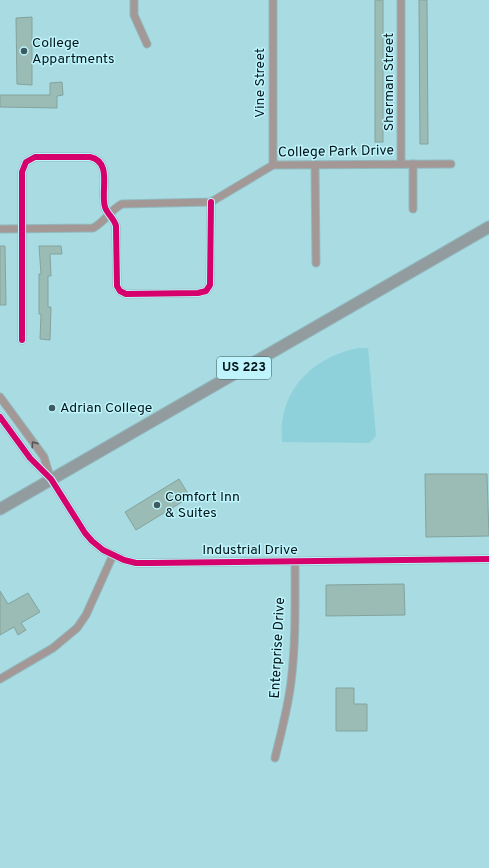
<svg xmlns="http://www.w3.org/2000/svg" width="489" height="868" font-family="Overpass,sans-serif">
	<style>
		.green { fill: #8fd1da }
		.building { fill: #9abcb5; stroke: #83a39e }
		.lines { fill: none; stroke-linecap: round; stroke-linejoin: round }
		.minor-casing { stroke: #92b8bd; stroke-width: 9 }
		.highway-casing { stroke: #92b8bd; stroke-width: 13 }
		.minor { stroke: #a39896; stroke-width: 7 }
		.highway { stroke: #929c9f; stroke-width: 11 }
		.cycleway-casing { stroke: #bff4fc; stroke-width: 8 }
		.cycleway { stroke: #d6006c; stroke-width: 6 }
		.oneway { stroke: #525657 }
		.poi-dot { fill: #3c5a5f; stroke: #bff4fc; stroke-width: 1.5 }
		.labels { text-anchor: middle; dominant-baseline: central; stroke-width: 3; stroke-linejoin: round; paint-order: stroke }
		.shield { fill: #bff4fc; stroke: #3b585c; stroke-width: 1 }
		.shield-label { font-size: 13px; font-weight: bold; fill: #021518 }
		.poi-label { font-size: 14px; fill: #021518; stroke: #bff4fc; text-anchor: start }
		.street-label { font-size: 14px; fill: #021518; stroke: #bff4fc }
	</style>
	<rect width="100%" height="100%" fill="#a8dbe2"/>
	<path class="green" d="M358 348H368L376 436 369 443 282 442C282 434 281 425 283 417 290 379 322 355 358 348Z"/>
	<g class="building">
		<rect x="375" y="0" width="8" height="142"/>
		<path d="M419 0H427L428 144H420Z"/>
		<path d="M32 17V85L17 84 16 18Z"/>
		<path d="M62 82 63 95 57 96V108L0 107V95H50V83Z"/>
		<path d="M0 246H5L6 305H0Z"/>
		<path d="M39 246H61L62 254H50L51 276H48V307H51L50 340 40 339 41 314H39V274H41Z"/>
		<path d="M425 474H487L489 536 426 537Z"/>
		<path d="M179 479 190 497 136 530 125 512Z"/>
		<path d="M404 584 405 615 326 616V585Z"/>
		<path d="M0 591 8 604 28 593 40 612 21 623 26 630 18 635 14 627 0 635Z"/>
		<path d="M336 688H354V704H367V731H336Z"/>
	</g>
	<g class="lines">
		<g class="minor-casing">
			<g id="minor">
				<path d="M134 0V15L147 44"/>
				<path d="M273 0V165"/>
				<path d="M401 0V164"/>
				<path d="M413 164V209"/>
				<path d="M315 165 316 263"/>
				<path d="M0 229 93 228C105 222 110 210 122 204L211 202 273 165 451 164"/>
				<path d="M22 340V172L26 162 35 157H90C113 162 100 191 105 207 107 214 114 218 116 226L117 286 120 291 126 294 198 293 206 291 210 285 211 202"/>
				<path d="M0 397 44 457 50 477"/>
				<path d="M0 417 30 458 51 479 85 533 92 541 103 550 124 560 136 563H151L489 559"/>
				<path d="M0 679 53 648 77 628 86 615 113 555"/>
				<path d="M275 758C281 733 288 708 291 682 296 643 295 602 295 562"/>
			</g>
		</g>
		<g class="highway-casing">
			<path id="highway" d="M0 509 489 227"/>
		</g>
		<use href="#minor" class="minor"/>
		<use href="#highway" class="highway"/>
		<g class="cycleway-casing">
			<g id="cycleway">
				<path d="M22 340V172L26 162 35 157H90C113 162 100 191 105 207 107 214 114 218 116 226L117 286 120 291 126 294 198 293 206 291 210 285 211 202"/>
				<path d="M0 417 30 458 51 479 85 533 92 541 103 550 124 560 136 563H151L489 559"/>
			</g>
		</g>
		<use href="#cycleway" class="cycleway"/>
	</g>
	<defs><path id="oneway-chevron" d="M-2-3.5L2.5 0L-2 3.5" fill="none" stroke-width="1.6" stroke-linecap="round" stroke-linejoin="round"/></defs>
	<use class="oneway" href="#oneway-chevron" transform="translate(34 444) rotate(-125)"/>
	<g class="poi-dot">
		<circle cx="24" cy="51" r="4"/>
		<circle cx="52" cy="408" r="4"/>
		<circle cx="157" cy="505" r="4"/>
	</g>
	<g class="labels">
		<rect class="shield" x="217" y="357" width="54" height="22" rx="3"/>
		<g class="shield-label">
			<text x="244" y="368">US 223</text>
		</g>
		<g class="poi-label">
			<text x="32" y="43">College<tspan x="32" dy="16">Appartments</tspan></text>
			<text x="60" y="408">Adrian College</text>
			<text x="165" y="497">Comfort Inn<tspan x="165" dy="16">&amp; Suites</tspan></text>
		</g>
		<g class="street-label">
			<text transform="translate(389 82) rotate(-90)">Sherman Street</text>
			<text transform="translate(260 83) rotate(-90)">Vine Street</text>
			<text transform="translate(336 152) rotate(-1)">College Park Drive</text>
			<text x="250" y="550">Industrial Drive</text>
			<text transform="translate(278 648) rotate(-87)">Enterprise Drive</text>
		</g>
	</g>
</svg>
